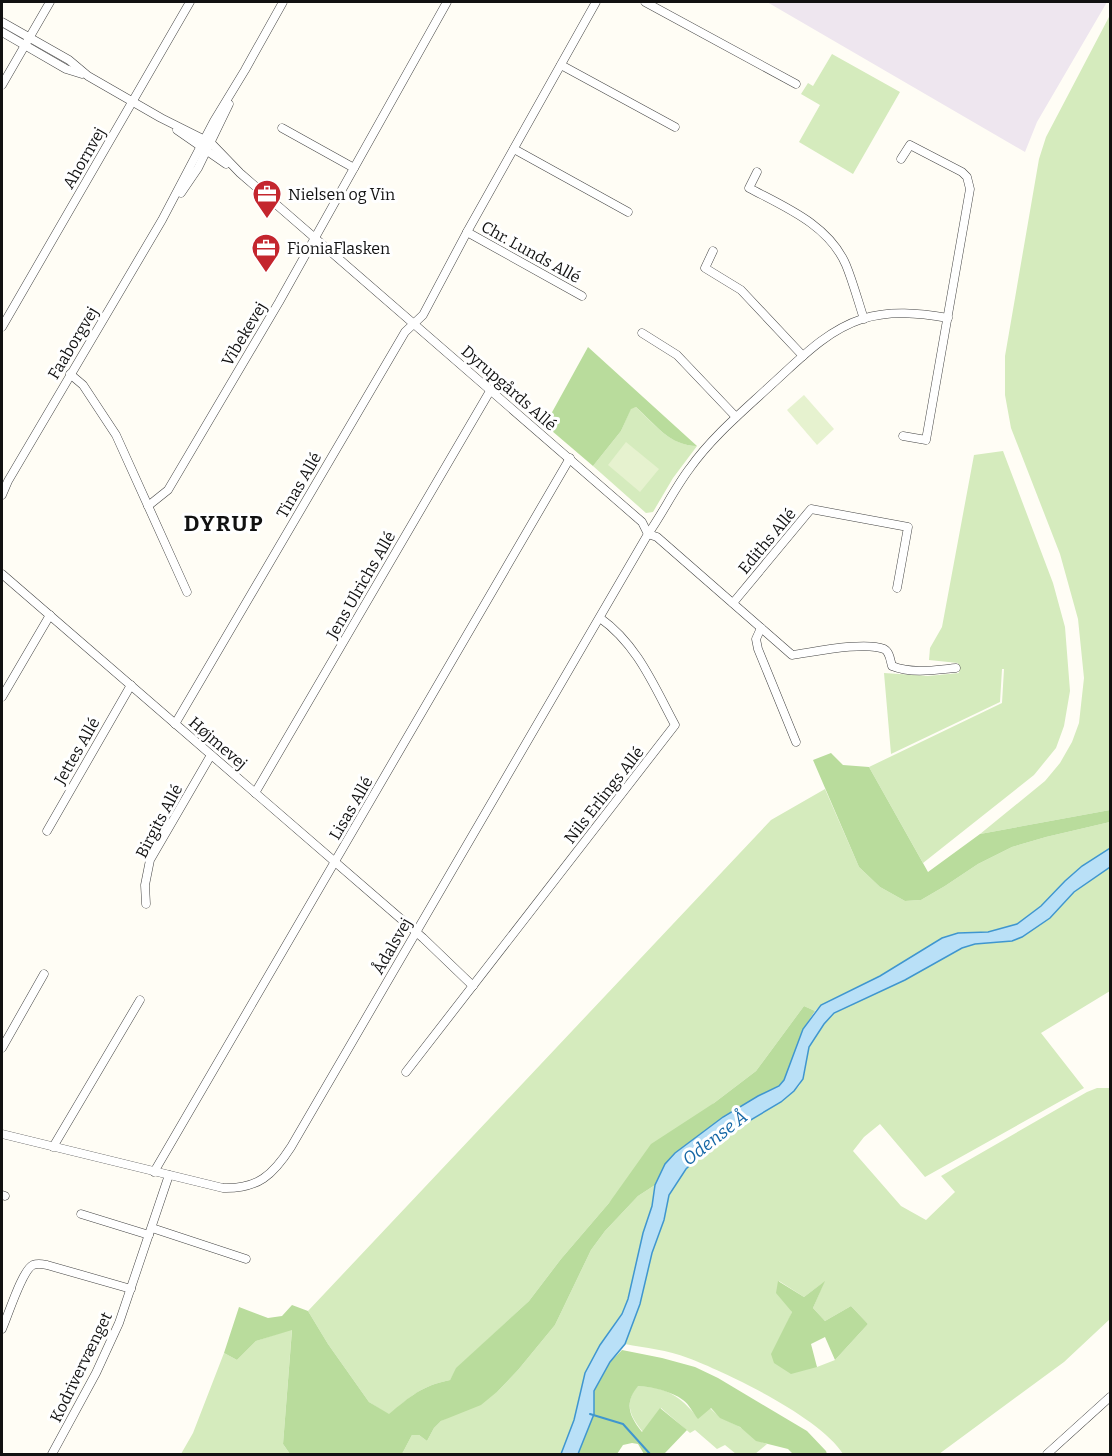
<svg xmlns="http://www.w3.org/2000/svg" width="1112" height="1456" font-family="Bitter,serif">
	<style>
		.industrial { fill: #eee6ef }
		.green { fill: #d5ebbd; fill-rule: evenodd }
		.forest { fill: #b9dc9c }
		.pitch { fill: #e6f2cf }
		.water { fill: #b9e0f7; stroke: #3f96cf; stroke-width: 1.5 }
		.lines { fill: none; stroke-linecap: round; stroke-linejoin: round }
		.stream { stroke: #3f96cf; stroke-width: 2 }
		.street-casing { stroke: #444; stroke-width: 9 }
		.street { stroke: #fff; stroke-width: 8 }
		.labels { text-anchor: middle; dominant-baseline: central; stroke-width: 6; stroke-linejoin: round; paint-order: stroke }
		.street-label { font-size: 16px; fill: #111; stroke: #fff }
		.poi-label { font-size: 16px; fill: #111; stroke: #fff; text-anchor: start }
		.water-label { font-size: 18px; font-style: italic; fill: #1768a6; stroke: #fff }
		.district-label { font-size: 22px; font-weight: bold; letter-spacing: 1.5px; fill: #111; stroke: #fff }
	</style>
	<rect width="100%" height="100%" fill="#fffdf5"/>
	<path class="industrial" d="M767 2H1107L1037 122 1025 152Z"/>
	<g class="green">
		<path d="M1110 15V810L980 834 1045 781 1060 763 1072 742 1079 723 1084 678 1078 619 1060 554 1011 428 1005 395V356L1039 159 1046 137Z"/>
		<path d="M832 54 900 92 853 174 799 142 820 105 801 94 808 83 813 86Z"/>
		<path d="M636 407C654 424 671 446 697 446L673 478 653 512 646 513 593 466 621 431 631 408Z"/>
		<path d="M1003 451 1053 583 1065 627 1070 691 1064 726 1056 748 1034 775 923 863 869 767 1002 703 1004 669H1002L1000 702 891 754 884 673 928 676 959 673 958 663 929 660 930 648 942 627 974 455Z"/>
		<path d="M825 789 859 867 880 887 905 901 921 900 945 886 978 864 1012 847 1046 837 1110 822V848L1082 866 1065 881 1041 906 1017 924 988 932 958 933 942 938 880 976 821 1005 815 1011 804 1006 756 1071 714 1103 609 1203 561 1259 529 1301 457 1368 450 1380C421 1386 411 1396 389 1415L369 1402 328 1344 308 1311 771 820Z"/>
		<path d="M1110 867V991L1041 1033 1084 1088 925 1177 880 1124 864 1137 853 1151 901 1206 926 1220 955 1192 941 1176 1087 1092 1097 1088H1110V1319L1064 1362 939 1454H843C821 1418 728 1373 688 1358 668 1350 645 1348 625 1344L640 1304 652 1253 664 1220 669 1195 676 1181 701 1153 715 1141 781 1102 794 1091 800 1085 809 1047 824 1024 834 1013 905 980 962 948 975 944 1012 941 1022 937 1050 918 1074 892ZM779 1281 804 1297 824 1282 813 1308 825 1321 851 1306 868 1324 835 1360 817 1367 783 1333 792 1312Z"/>
		<path d="M655 1185 652 1206 643 1233 628 1299 622 1314 600 1345 585 1373 574 1420 561 1454H402L412 1435H419L427 1441 434 1428 441 1421 498 1391 518 1370 555 1325 591 1250 605 1231 638 1196Z"/>
		<path d="M292 1329 283 1444 290 1454H181L193 1433 224 1353 237 1360 256 1341Z"/>
		<path d="M637 1386C667 1387 680 1396 698 1418L710 1408C721 1419 725 1419 738 1426 749 1432 754 1440 767 1444L755 1454H736L725 1445 717 1449 695 1430 690 1433 661 1408 643 1432C630 1416 624 1404 637 1386Z"/>
	</g>
	<g class="forest">
		<path d="M588 347 697 446C670 446 655 424 636 407L631 409 621 431 593 466 545 425Z"/>
		<path d="M831 753 843 765 869 767 928 872 980 834 1110 810V822L1046 837 1012 847 978 864 945 886 921 900 905 901 880 887 859 867 813 760Z"/>
		<path d="M804 1006 815 1011 803 1029 784 1080 779 1086 758 1096 723 1117 695 1138 665 1164 655 1185 638 1196 605 1231 591 1250 555 1325 518 1370 498 1391 481 1405 441 1421 434 1428 427 1441 419 1435H412L402 1454H290L283 1444 292 1330 256 1341 237 1360 224 1353 239 1307 268 1318 282 1316 292 1305 308 1311 328 1344 369 1402 389 1414C411 1396 421 1386 450 1380L456 1368 529 1301 561 1259 609 1203 651 1144 714 1103 756 1071Z"/>
		<path d="M778 1281 804 1297 825 1281 813 1308 825 1321 851 1306 868 1324 835 1360 825 1337 811 1344 817 1367 791 1374 774 1363 771 1354 792 1312 776 1293Z"/>
		<path d="M622 1350 662 1358 695 1367 718 1378 807 1431 826 1451 827 1454H793L788 1449 756 1441 740 1427 720 1418 711 1408 698 1419C693 1413 689 1404 683 1400 671 1391 653 1387 638 1386 624 1403 629 1416 642 1432L660 1408 687 1430 665 1453 666 1454H644L638 1444 632 1443 623 1445 617 1454H578L594 1414V1391L610 1362Z"/>
	</g>
	<g class="pitch">
		<path d="M804 395 834 429 817 445 787 410Z"/>
		<path d="M626 442 659 469 640 492 608 465Z"/>
	</g>
	<path class="water" d="M1110 848V867L1074 892 1050 918 1022 937 1012 941 975 944 962 948 905 980 834 1013 824 1024 809 1047 803 1079 794 1091 781 1102 715 1141 686 1169 669 1195 664 1220 652 1253 640 1304 625 1344 610 1362 594 1391V1414L578 1454H561L574 1420 585 1373 600 1345 622 1314 628 1299 643 1233 652 1206 655 1185 665 1164 675 1153 723 1117 758 1096 779 1086 784 1080 803 1029 821 1005 880 976 942 938 958 933 988 932 1017 924 1041 906 1065 881 1082 866Z"/>
	<g class="lines">
		<path class="stream" d="M590 1414 623 1424 650 1454"/>
		<g class="street-casing">
			<g id="street">
				<path d="M645 2 796 84"/>
				<path d="M2 22 69 60 88 76 161 118 211 143 240 173 642 522 648 534 657 537 792 655C814 652 865 641 884 649 890 652 890 660 892 666 912 674 935 670 956 668"/>
				<path d="M2 32 66 69 82 74"/>
				<path d="M561 65 675 127"/>
				<path d="M2 85 50 2"/>
				<path d="M282 128 354 168"/>
				<path d="M177 130 226 164"/>
				<path d="M514 149 628 212"/>
				<path d="M901 159 910 145 962 172 967 177 970 189 926 440 903 436"/>
				<path d="M757 172 749 188C785 207 829 225 846 265 853 282 858 301 864 319"/>
				<path d="M181 193 198 168 229 104"/>
				<path d="M467 232 582 296"/>
				<path d="M713 251 705 268 741 290 803 356"/>
				<path d="M2 327 190 2"/>
				<path d="M642 333 677 355 736 417"/>
				<path d="M70 374 83 385 116 435 187 592"/>
				<path d="M2 495 8 481 162 220 214 121 245 70 283 2"/>
				<path d="M148 506 168 490 279 302 447 2"/>
				<path d="M2 574 423 938 473 986"/>
				<path d="M733 603 811 509 908 527 897 588"/>
				<path d="M761 628 756 639 758 649 796 742"/>
				<path d="M2 697 50 615"/>
				<path d="M175 724 405 332 423 315 467 232 596 2"/>
				<path d="M255 793 490 391"/>
				<path d="M47 831 131 685"/>
				<path d="M146 904 145 885 150 860 211 755"/>
				<path d="M2 1048 44 974"/>
				<path d="M406 1072 675 725C654 686 637 644 600 618"/>
				<path d="M2 1134 223 1188C258 1189 273 1175 291 1147L648 534C663 513 674 489 690 468 712 437 742 412 770 386 798 361 825 331 862 319 890 310 919 313 948 318"/>
				<path d="M53 1147 140 1000"/>
				<path d="M154 1172 570 458"/>
				<path d="M2 1195 5 1196"/>
				<path d="M81 1214 149 1235"/>
				<path d="M152 1228 246 1259"/>
				<path d="M2 1329C8 1316 22 1270 33 1265 38 1263 42 1264 47 1265L131 1289"/>
				<path d="M52 1454 96 1373 119 1323 169 1175"/>
				<path d="M1047 1454 1110 1397"/>
			</g>
		</g>
		<use href="#street" class="street"/>
	</g>
	<defs>
		<g id="office-pin" transform="scale(1.5)"><path d="M0 17L-7.5 6A9.5 9.5 0 1 1 7.5 6Z" fill="#c4262e" stroke="#fff"/><path d="M-6-3h4V-5.5h4V-3h4V5H-6ZM-1-4.5V-3h2v-1.5ZM-6 0V1H6V0Z" fill="#fff"/></g>
	</defs>
	<g fill-rule="evenodd">
		<use href="#office-pin" x="267" y="194"/>
		<use href="#office-pin" x="266" y="248"/>
	</g>
	<g class="labels">
		<g class="street-label">
			<text transform="translate(84 158) rotate(-60)">Ahornvej</text>
			<text transform="translate(531 252) rotate(29)">Chr. Lunds Allé</text>
			<text transform="translate(244 334) rotate(-59)">Vibekevej</text>
			<text transform="translate(73 343) rotate(-59)">Faaborgvej</text>
			<text transform="translate(509 388) rotate(41)">Dyrupgårds Allé</text>
			<text transform="translate(299 485) rotate(-60)">Tinas Allé</text>
			<text transform="translate(767 541) rotate(-50)">Ediths Allé</text>
			<text transform="translate(361 585) rotate(-60)">Jens Ulrichs Allé</text>
			<text transform="translate(218 743) rotate(41)">Højmevej</text>
			<text transform="translate(77 751) rotate(-60)">Jettes Allé</text>
			<text transform="translate(604 795) rotate(-52)">Nils Erlings Allé</text>
			<text transform="translate(351 808) rotate(-60)">Lisas Allé</text>
			<text transform="translate(159 821) rotate(-62)">Birgits Allé</text>
			<text transform="translate(392 946) rotate(-60)">Ådalsvej</text>
			<text transform="translate(81 1367) rotate(-64)">Kodrivervænget</text>
		</g>
		<g class="poi-label">
			<text x="288" y="194">Nielsen og Vin</text>
			<text x="287" y="248">FioniaFlasken</text>
		</g>
		<g class="water-label">
			<text transform="translate(715 1138) rotate(-38)">Odense Å</text>
		</g>
		<g class="district-label">
			<text x="224" y="523">DYRUP</text>
		</g>
	</g>
	<rect width="1112" height="1456" fill="none" stroke="#111111" stroke-width="6"/>
</svg>
